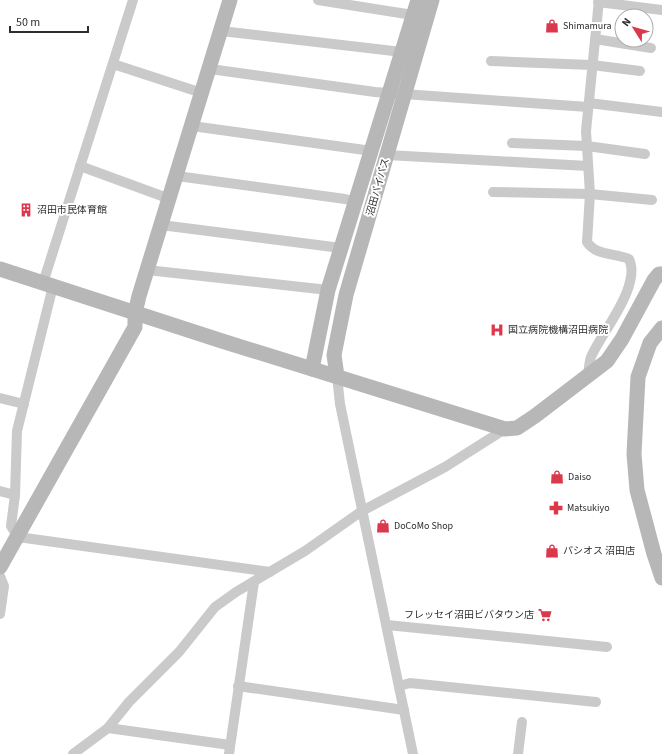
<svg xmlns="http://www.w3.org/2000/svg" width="662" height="754" font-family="'Source Sans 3','Noto Sans JP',sans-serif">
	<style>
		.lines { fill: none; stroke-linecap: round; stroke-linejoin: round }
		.street { stroke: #cacaca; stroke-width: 10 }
		.secondary { stroke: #b7b7b7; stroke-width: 15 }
		.labels { text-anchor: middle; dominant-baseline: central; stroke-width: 4; stroke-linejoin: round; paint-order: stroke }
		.poi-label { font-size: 10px; fill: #2d2d2d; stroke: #fff; text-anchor: start }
		.street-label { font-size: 10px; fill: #2d2d2d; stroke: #fff }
	</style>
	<rect width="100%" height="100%" fill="#fff"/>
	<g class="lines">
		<g class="street">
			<path d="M318 0 413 15"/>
			<path d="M598 2 662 10"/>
			<path d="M221 31 402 52"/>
			<path d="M595 39 651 48"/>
			<path d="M491 61 592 65 640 71"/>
			<path d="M113 64 202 93"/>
			<path d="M210 69 375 92 588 107"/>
			<path d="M589 103 662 112"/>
			<path d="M192 126 372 151"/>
			<path d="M512 143 587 146 645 154"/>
			<path d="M387 155 588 166"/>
			<path d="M80 166 170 199"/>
			<path d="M177 176 345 199 356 202"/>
			<path d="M493 192 590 194 652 200"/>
			<path d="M161 225 341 248"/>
			<path d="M147 270 328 290"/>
			<path d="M43 283 133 0"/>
			<path d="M53 286 17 431 15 495 11 526 18 537 270 572"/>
			<path d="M588 375C589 369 589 362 591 357 601 333 642 286 629 259 615 253 596 256 587 242L590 194 586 131 599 0"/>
			<path d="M337 376 340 404 413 754"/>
			<path d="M0 398 24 404"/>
			<path d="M0 491 15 495"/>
			<path d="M0 576 4 586 0 614"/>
			<path d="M387 625 607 647"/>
			<path d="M238 686 404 710"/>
			<path d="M399 686 410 683 596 702"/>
			<path d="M108 728 230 745"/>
			<path d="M73 754 108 728 129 702 179 652 215 607 236 592 305 551 362 511 445 467 505 429"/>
			<path d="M229 754 254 582"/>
			<path d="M518 754 522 722"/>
		</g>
		<g class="secondary">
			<path d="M0 269 222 341 505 429 517 428 535 416 607 361 622 339 654 280 659 274H662"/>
			<path d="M662 328 650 343 638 377 634 454 637 490 654 554 662 578"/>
			<path d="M312 369 328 290 418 0"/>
			<path d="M337 376 334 355 346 295 432 0"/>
			<path d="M0 567 135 327V313L139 296 230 0"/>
		</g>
	</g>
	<defs>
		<g id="shop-bare" transform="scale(1.08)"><path d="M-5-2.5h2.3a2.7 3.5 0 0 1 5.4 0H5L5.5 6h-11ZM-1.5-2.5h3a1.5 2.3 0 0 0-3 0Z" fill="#db384b" stroke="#fff" stroke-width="2.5" paint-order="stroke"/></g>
		<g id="building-bare" transform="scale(1.08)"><path d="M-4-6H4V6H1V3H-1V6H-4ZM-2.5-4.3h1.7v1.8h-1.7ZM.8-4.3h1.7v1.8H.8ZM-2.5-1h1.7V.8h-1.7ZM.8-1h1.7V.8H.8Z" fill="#db384b" stroke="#fff" stroke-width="2.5" paint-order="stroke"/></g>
		<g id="hospital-bare" transform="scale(1.08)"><path d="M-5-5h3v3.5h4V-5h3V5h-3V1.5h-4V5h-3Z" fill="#db384b" stroke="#fff" stroke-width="2.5" paint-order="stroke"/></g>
		<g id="pharmacy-bare" transform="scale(1.08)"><path d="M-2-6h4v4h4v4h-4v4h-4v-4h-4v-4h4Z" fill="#db384b" stroke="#fff" stroke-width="2.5" paint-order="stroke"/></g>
		<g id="supermarket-bare" transform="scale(1.08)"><path d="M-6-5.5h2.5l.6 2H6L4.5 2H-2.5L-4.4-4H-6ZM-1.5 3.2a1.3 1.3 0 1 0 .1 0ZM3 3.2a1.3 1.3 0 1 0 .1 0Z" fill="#db384b" stroke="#fff" stroke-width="2.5" paint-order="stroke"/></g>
	</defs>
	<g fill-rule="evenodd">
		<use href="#shop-bare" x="552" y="26"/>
		<use href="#building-bare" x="26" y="210"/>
		<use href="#hospital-bare" x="497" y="330"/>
		<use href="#shop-bare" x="557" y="477"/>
		<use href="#pharmacy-bare" x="556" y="508"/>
		<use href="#shop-bare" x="383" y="526"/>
		<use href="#shop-bare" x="552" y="551"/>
		<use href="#supermarket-bare" x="545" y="615"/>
	</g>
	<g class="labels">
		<g class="poi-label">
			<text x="563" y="26">Shimamura</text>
			<text x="37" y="210">沼田市民体育館</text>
			<text x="508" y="330">国立病院機構沼田病院</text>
			<text x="568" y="477">Daiso</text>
			<text x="567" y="508">Matsukiyo</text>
			<text x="394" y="526">DoCoMo Shop</text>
			<text x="563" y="551">パシオス 沼田店</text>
			<text x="534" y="615" text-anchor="end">フレッセイ沼田ビバタウン店</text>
		</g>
		<g class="street-label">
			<text transform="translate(378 187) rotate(-74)">沼田バイパス</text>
		</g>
	</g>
	<g transform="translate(634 28) rotate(307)"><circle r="19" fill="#ffffff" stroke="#ababab"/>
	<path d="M0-3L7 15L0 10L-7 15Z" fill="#db384b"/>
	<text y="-6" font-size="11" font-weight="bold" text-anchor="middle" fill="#2d2d2d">N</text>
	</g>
	<path d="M10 26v6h78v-6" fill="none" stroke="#2d2d2d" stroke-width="2"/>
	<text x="16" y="26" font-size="12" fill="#2d2d2d" stroke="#ffffff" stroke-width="3" paint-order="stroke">50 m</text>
</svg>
